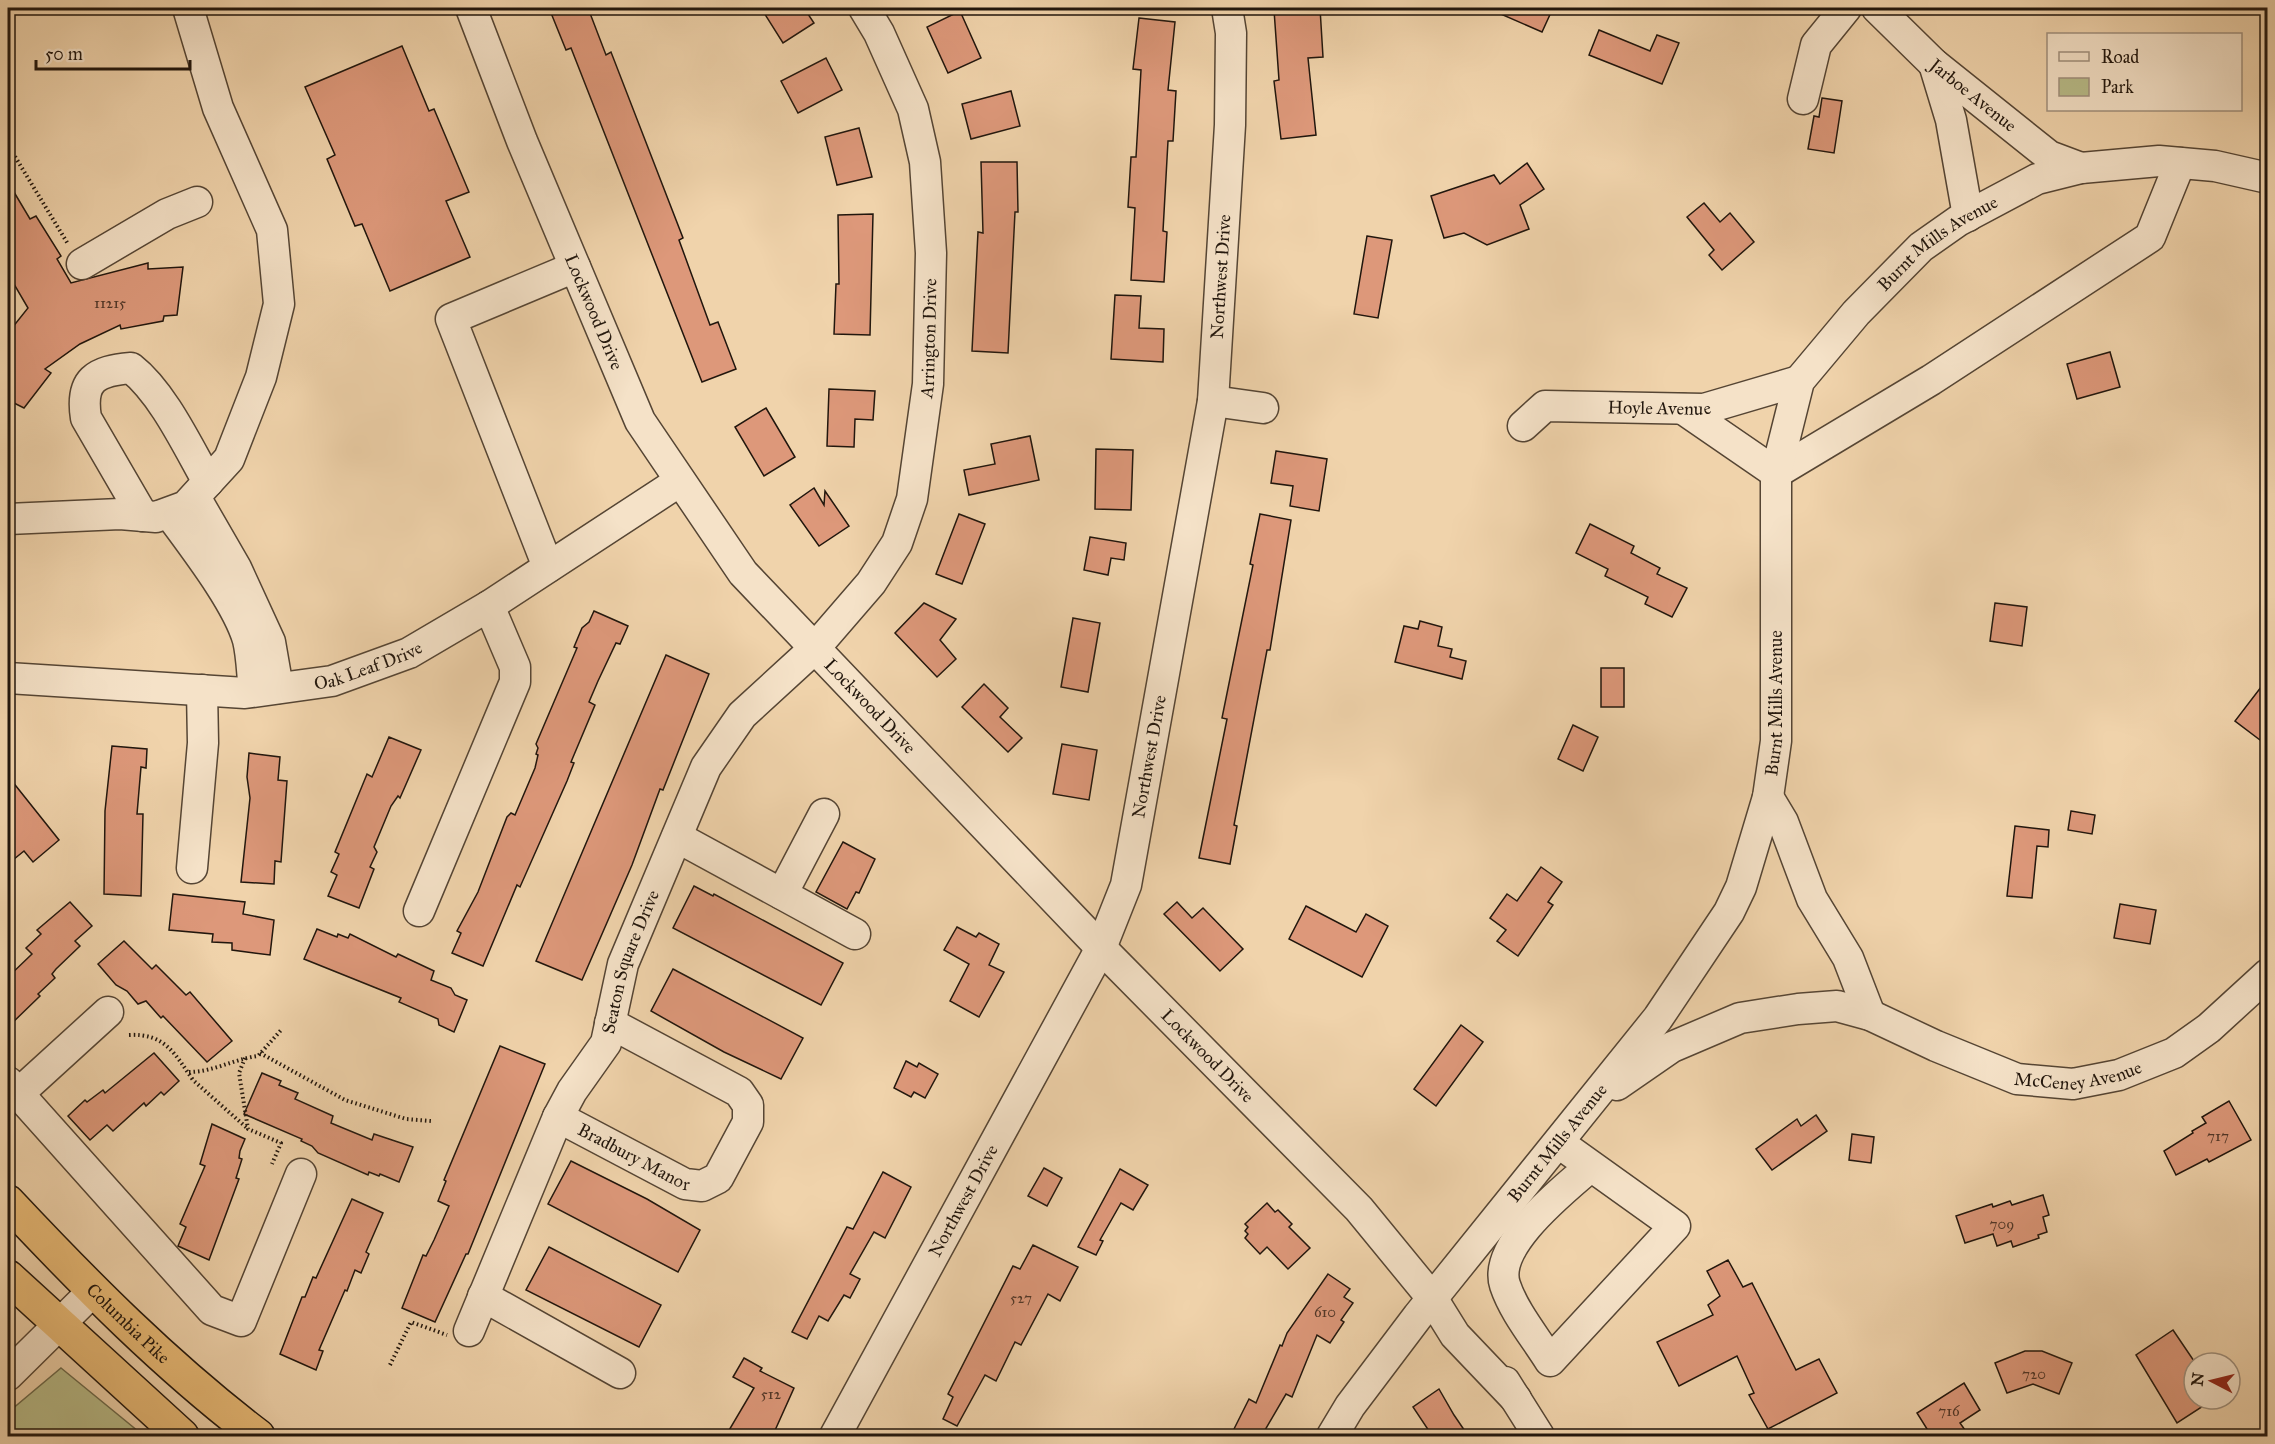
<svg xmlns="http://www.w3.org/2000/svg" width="2275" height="1444" font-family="'IM FELL Great Primer',serif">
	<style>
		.green { fill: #b8bc89; stroke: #6c694b; stroke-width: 1.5 }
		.building { fill: #dd987a; stroke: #21160d; stroke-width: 1.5 }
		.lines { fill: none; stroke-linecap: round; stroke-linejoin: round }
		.minor-casing { stroke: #554534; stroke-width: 33 }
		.highway-casing { stroke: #21160d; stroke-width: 36 }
		.path { stroke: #21160d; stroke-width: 4; stroke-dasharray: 1.5 3; stroke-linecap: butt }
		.minor { stroke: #f5e2c8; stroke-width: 30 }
		.highway { stroke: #e8ba76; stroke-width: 33 }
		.labels { text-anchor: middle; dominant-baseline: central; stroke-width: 4.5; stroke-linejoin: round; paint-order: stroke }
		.number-label { font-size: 15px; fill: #503628 }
		.street-label { font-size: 18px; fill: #21160d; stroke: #f5e2c8 }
	</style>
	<rect width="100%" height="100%" fill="#f0d3ab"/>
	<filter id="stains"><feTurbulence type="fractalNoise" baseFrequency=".00333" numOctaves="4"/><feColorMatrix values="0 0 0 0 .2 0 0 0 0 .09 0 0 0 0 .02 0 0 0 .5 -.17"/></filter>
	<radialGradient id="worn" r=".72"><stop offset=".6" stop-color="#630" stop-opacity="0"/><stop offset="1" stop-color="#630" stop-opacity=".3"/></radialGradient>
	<path class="green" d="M61 1368 144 1436H8V1416L11 1410Z"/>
	<g class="building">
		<path d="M549 8H588L606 55 611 52 683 238 679 240 710 325 718 322 736 369 702 382 571 48 566 50Z"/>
		<path d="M761 8H804L814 23 783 43Z"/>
		<path d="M1320 8 1323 57 1308 58 1316 135 1281 139 1274 81 1279 80 1274 10Z"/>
		<path d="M1487 8H1553L1542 32Z"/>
		<path d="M960 11 981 58 948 73 927 27Z"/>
		<path d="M1139 18 1175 22 1168 90 1176 91 1173 141H1168L1163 231 1167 232 1164 282 1131 280 1135 208 1128 207 1131 157H1136L1141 70 1133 69Z"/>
		<path d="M1599 30 1650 51 1657 35 1679 43 1662 84 1589 55Z"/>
		<path d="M402 46 429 111 434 109 469 192 446 201 470 257 390 291 362 224 355 226 327 159 335 155 305 87Z"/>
		<path d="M826 58 842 90 798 113 781 81Z"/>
		<path d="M1011 91 1020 126 971 139 962 104Z"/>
		<path d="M1822 98 1842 101 1834 153 1808 149 1814 116 1819 117Z"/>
		<path d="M859 128 872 177 837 185 825 137Z"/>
		<path d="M981 162H1017L1018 212H1015L1008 353 972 351 978 232 983 233Z"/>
		<path d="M1527 163 1544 189 1520 205 1529 229 1487 245 1464 233 1444 238 1431 196 1494 175 1500 184Z"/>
		<path d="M8 182 30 219 36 216 61 256 57 259 71 283 148 263V269L183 267 177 315 164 316 163 321 121 329 120 325 80 344 45 369 51 373 24 408 8 400V333L28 308 14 284 8 288Z"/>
		<path d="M1704 203 1720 222 1730 213 1754 242 1722 270 1709 255 1714 250 1687 217Z"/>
		<path d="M873 214 870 335 834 334 836 284H839L838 215Z"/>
		<path d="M1367 236 1392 240 1378 318 1354 314Z"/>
		<path d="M1115 295 1141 296 1139 328 1164 329 1163 362 1111 359Z"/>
		<path d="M2110 352 2120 387 2077 399 2067 364Z"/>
		<path d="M829 389 875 391 873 420 855 419 854 447 827 446Z"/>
		<path d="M766 408 795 457 764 476 735 427Z"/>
		<path d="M1030 436 1039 480 969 495 964 470 995 464 991 444Z"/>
		<path d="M1096 449 1133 450 1131 510 1095 509Z"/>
		<path d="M1276 451 1327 459 1319 511 1290 506 1293 486 1271 483Z"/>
		<path d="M814 488 824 505 825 491 849 526 819 546 790 505Z"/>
		<path d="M959 514 985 524 962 584 936 574Z"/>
		<path d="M1260 514 1291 520 1270 650H1267L1234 825 1237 826 1230 864 1199 858 1227 719 1222 718 1253 565 1250 564Z"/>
		<path d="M1590 524 1634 546 1631 553 1660 568 1657 574 1687 588 1672 617 1645 604 1648 597 1605 576 1608 569 1576 553Z"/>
		<path d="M1090 537 1126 543 1124 560 1111 558 1108 575 1084 570Z"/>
		<path d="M924 603 956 619 940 640 956 659 937 677 895 633Z"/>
		<path d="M1995 603 2027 607 2022 646 1990 641Z"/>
		<path d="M594 611 628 626 620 644 616 643 598 681 589 702 595 705 571 762 574 763 567 781 520 887 517 885 483 966 452 953 461 933 457 931 478 892 507 817 511 813 515 815 535 768 538 755 536 754 538 748 536 744 577 648 574 647 582 628 589 622Z"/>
		<path d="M1073 618 1100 623 1088 692 1061 687Z"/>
		<path d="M1420 621 1442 627 1438 646 1452 649 1450 657 1466 661 1462 679 1395 662 1404 626 1418 629Z"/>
		<path d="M666 655 709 674 663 790 660 789 632 865 582 980 536 961Z"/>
		<rect x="1601" y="668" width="23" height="39"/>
		<path d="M2268 678V729L2260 740 2235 721Z"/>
		<path d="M984 684 1008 708 1000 717 1022 738 1008 752 962 707Z"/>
		<path d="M1573 725 1598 737 1583 771 1558 759Z"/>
		<path d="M389 737 421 750 400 798 398 796 391 806 374 847 377 852 370 867 374 869 359 908 328 896 337 875 331 872 339 854 335 852 367 774 372 777Z"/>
		<path d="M1062 744 1097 750 1089 800 1053 794Z"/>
		<path d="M112 746 147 749 146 768 141 767 137 814H143L141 896 104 894 105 811Z"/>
		<path d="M249 753 280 757 278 780 287 781 281 862 275 861 274 884 241 882 250 798 247 777Z"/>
		<path d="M8 776 59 840 33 862 24 851 8 864Z"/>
		<path d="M2071 811 2095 815 2092 834 2068 830Z"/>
		<path d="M2015 826 2049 830 2048 847 2037 846 2032 898 2007 896Z"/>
		<path d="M843 842 875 859 859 893 856 892 847 909 816 892Z"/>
		<path d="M1541 867 1562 882 1548 902 1553 905 1518 956 1497 941 1506 930 1490 918 1507 894 1517 901Z"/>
		<path d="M694 886 713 896 714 894 843 963 821 1005 673 928Z"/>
		<path d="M173 894 245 902 243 914 274 920 270 955 232 950V943L212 942 213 934 169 930Z"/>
		<path d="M70 902 92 926 75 941 80 946 56 969 52 974 55 978 38 994 40 996 8 1027V977L32 954 26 948 41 934 37 930Z"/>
		<path d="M1177 902 1192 918 1203 908 1243 949 1220 971 1164 914Z"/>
		<path d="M2120 904 2156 910 2150 944 2114 938Z"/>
		<path d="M1306 906 1356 932 1366 914 1388 926 1362 977 1289 939Z"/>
		<path d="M957 927 976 937 979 933 999 944 989 965 1004 972 979 1017 950 1001 969 964 944 950Z"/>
		<path d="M317 929 337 937 338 934 348 938 350 934 396 957 398 954 434 971 431 980 451 988 455 995 467 1000 454 1032 439 1025 438 1019 399 1002 401 998 304 959Z"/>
		<path d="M124 941 152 969 156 965 186 995 190 992 232 1041 207 1062 163 1016 161 1018 146 1001 138 1004 127 991 116 985 98 964Z"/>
		<path d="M673 969 803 1038 781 1079 724 1052 651 1011Z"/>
		<path d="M1461 1025 1483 1042 1436 1106 1414 1089Z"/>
		<path d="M500 1046 545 1064 468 1254H466L435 1322 402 1308 423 1255 426 1256 434 1240 449 1206 438 1201 446 1181 444 1180Z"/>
		<path d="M154 1053 179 1081 164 1095 161 1092 146 1106 144 1103 113 1131 107 1125 90 1140 68 1116 85 1100 87 1102 103 1090 105 1093Z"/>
		<path d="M906 1061 917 1067 919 1063 938 1074 925 1098 914 1092 911 1097 894 1088Z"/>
		<path d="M262 1073 281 1081 279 1085 298 1093 295 1099 333 1116 331 1123 372 1140 374 1134 413 1147 399 1182 380 1174 379 1176 369 1172 368 1175 318 1153 312 1146 301 1141 302 1139 244 1114Z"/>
		<path d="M2229 1101 2251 1140 2209 1162 2207 1159 2176 1175 2164 1151 2193 1133 2192 1131 2206 1123 2202 1117Z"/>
		<path d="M1816 1115 1827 1131 1772 1170 1756 1149 1797 1119 1801 1126Z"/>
		<path d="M212 1124 245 1139 240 1151 239 1158 242 1159 236 1178 239 1179 209 1260 178 1246 186 1227 180 1224 205 1166 200 1164Z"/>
		<path d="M1852 1134 1874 1137 1871 1163 1849 1160Z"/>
		<path d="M571 1161 647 1199 700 1230 678 1272 548 1204Z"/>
		<path d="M1044 1168 1062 1178 1047 1206 1028 1196Z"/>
		<path d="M1120 1169 1148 1185 1133 1210 1121 1203 1100 1240 1103 1241 1096 1255 1078 1247Z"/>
		<path d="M883 1172 911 1187 885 1238 874 1232 850 1274 860 1279 850 1298 844 1295 828 1321 819 1316 807 1339 792 1332 847 1227 853 1229Z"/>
		<path d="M2043 1195 2049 1215 2043 1217 2047 1232 2038 1235 2039 1238 2013 1247 2011 1241 1997 1246 1993 1234 1965 1243 1956 1216 1992 1204 1993 1207 2010 1201 2012 1205Z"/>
		<path d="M352 1199 383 1213 366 1252 369 1254 361 1273 355 1270 347 1291 345 1290 319 1350 323 1351 316 1370 280 1354 302 1297H305L313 1277 316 1278Z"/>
		<path d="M1267 1203 1275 1212 1278 1210 1292 1224 1289 1227 1310 1248 1288 1269 1267 1247 1260 1254 1245 1238 1248 1234 1245 1231 1248 1227 1245 1224Z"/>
		<path d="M1033 1245 1078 1267 1060 1301 1048 1294 1021 1345 1015 1342 996 1381 985 1375 957 1426 943 1419 953 1397 948 1394 1013 1266 1020 1269Z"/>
		<path d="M549 1247 661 1305 639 1347 526 1290Z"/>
		<path d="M1728 1260 1743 1287 1752 1283 1796 1370 1819 1359 1837 1393 1768 1429 1749 1395 1754 1393 1737 1356 1679 1386 1657 1342 1713 1315 1708 1305 1720 1296 1707 1271Z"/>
		<path d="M1328 1274 1350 1289 1344 1297 1353 1303 1341 1320 1344 1322 1330 1343 1317 1335 1292 1397 1286 1394 1261 1437H1230L1249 1399 1256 1403 1280 1345 1282 1346 1287 1333Z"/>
		<path d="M2173 1330 2194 1361V1399H2214L2177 1423 2136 1355Z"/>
		<path d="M2025 1351H2042L2072 1363 2059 1394 2033 1384 2007 1393 1995 1363Z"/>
		<path d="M744 1358 762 1368 760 1371 794 1388 772 1437H725L754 1388 733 1377Z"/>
		<path d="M1964 1383 1980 1410 1960 1423 1965 1430 1954 1437H1932L1917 1413Z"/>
		<path d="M1439 1389 1454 1415 1469 1437H1433L1413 1407Z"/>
	</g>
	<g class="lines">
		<g class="minor-casing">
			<g id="minor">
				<path id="s1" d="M471 8 522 141 640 421 743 573 1101 948 1359 1209 1432 1298 1455 1335 1516 1399"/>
				<path id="s2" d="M1877 8 1934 64 2049 156 2081 168"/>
				<path d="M1934 64 1951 120 1968 216"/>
				<path d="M1803 99 1816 45 1846 8"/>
				<path d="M82 264 167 214 197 202"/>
				<path d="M1213 401 1263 408"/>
				<path d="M1683 409 1776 473 1931 380 2150 237 2180 163"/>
				<path id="s3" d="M1523 426 1545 406 1704 409 1799 381"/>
				<path d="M195 497 236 568 270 642 278 688"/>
				<path d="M169 513C193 546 237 602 248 640 252 656 252 675 254 691"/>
				<path d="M143 516 86 418C80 380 95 371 131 368 163 393 188 447 208 482"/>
				<path d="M8 519 120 514 156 517 186 506 229 459 261 377 279 304 272 230 218 108 188 8"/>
				<path d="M548 567 451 319 575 267"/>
				<path id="s4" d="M8 678 245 693 332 681 409 653 489 606 680 481"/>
				<path d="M1768 797 1783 822 1812 899 1848 958 1870 1015"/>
				<path d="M677 837 855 934"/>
				<path d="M192 868 203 743 202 690"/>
				<path d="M782 894 824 814"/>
				<path d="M419 911 515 682V667L489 606"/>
				<path d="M8 1082 212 1310 241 1321 301 1174"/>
				<path id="s5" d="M1617 1085 1672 1047 1740 1018 1798 1009 1837 1006 1870 1015 1936 1046 2017 1079 2073 1084 2119 1075 2174 1053 2209 1028 2268 974"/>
				<path d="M18 1094 108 1012"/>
				<path id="s6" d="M558 1117 685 1184 702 1186 718 1178 748 1122V1105L739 1092 610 1023"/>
				<path d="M1559 1143 1675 1226 1550 1361C1535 1337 1514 1312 1505 1285 1492 1245 1565 1189 1591 1166"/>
				<path d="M483 1296 620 1373"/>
				<path id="s7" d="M469 1331 558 1117 572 1091 606 1043 623 964 706 767 742 715 814 649 871 583 897 543 912 499 928 384 931 253 925 162 913 109 879 33 864 8"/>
				<path d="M8 1375 92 1292"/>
				<path d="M1505 1382 1539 1436"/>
				<path id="s8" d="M835 1436 1101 948 1126 885 1213 401 1230 125 1231 33 1227 8"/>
				<path id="s9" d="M1332 1436 1350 1406 1418 1316 1658 1018 1729 912 1741 887 1768 797 1776 741V473L1799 381 1856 313 1921 247 1958 221 2037 179 2081 168 2159 161 2215 166 2268 178"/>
			</g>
		</g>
		<g class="highway-casing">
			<g id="highway">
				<path id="s10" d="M8 1202C86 1285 166 1366 258 1436"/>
				<path d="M8 1277 182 1436"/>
			</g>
		</g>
		<g class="path">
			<path d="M8 145 68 244"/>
			<path d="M129 1035C165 1033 175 1054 193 1080L248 1129"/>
			<path d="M260 1053 345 1100 406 1119 431 1121"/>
			<path d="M245 1058 239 1073 248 1129 281 1143 272 1164"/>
			<path d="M189 1072C213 1072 234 1059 258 1056L282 1029"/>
			<path d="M390 1365 411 1322 447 1335"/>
		</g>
		<use href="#minor" class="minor"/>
		<use href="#highway" class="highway"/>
	</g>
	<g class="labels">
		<g class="number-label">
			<text x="110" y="303">11215</text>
			<text x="2218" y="1136">717</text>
			<text x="2002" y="1224">709</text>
			<text x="1021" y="1298">527</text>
			<text x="1325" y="1312">610</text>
			<text x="2034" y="1374">720</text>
			<text x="771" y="1394">512</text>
			<text x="1949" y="1411">716</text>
		</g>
		<g class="street-label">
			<text stroke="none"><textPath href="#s2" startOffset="130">Jarboe Avenue</textPath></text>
			<text stroke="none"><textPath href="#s9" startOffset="1396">Burnt Mills Avenue</textPath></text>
			<text stroke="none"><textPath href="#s8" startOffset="1240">Northwest Drive</textPath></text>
			<text stroke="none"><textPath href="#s1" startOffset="328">Lockwood Drive</textPath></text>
			<text stroke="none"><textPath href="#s7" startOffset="1119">Arrington Drive</textPath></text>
			<text stroke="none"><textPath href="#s3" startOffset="144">Hoyle Avenue</textPath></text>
			<text stroke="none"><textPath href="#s4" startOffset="364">Oak Leaf Drive</textPath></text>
			<text stroke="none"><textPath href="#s9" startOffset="874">Burnt Mills Avenue</textPath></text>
			<text stroke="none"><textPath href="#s1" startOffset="814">Lockwood Drive</textPath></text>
			<text stroke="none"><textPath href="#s8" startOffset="754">Northwest Drive</textPath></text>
			<text stroke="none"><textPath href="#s7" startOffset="405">Seaton Square Drive</textPath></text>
			<text stroke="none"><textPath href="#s1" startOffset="1300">Lockwood Drive</textPath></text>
			<text stroke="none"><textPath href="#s5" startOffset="495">McCeney Avenue</textPath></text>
			<text stroke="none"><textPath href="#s9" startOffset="370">Burnt Mills Avenue</textPath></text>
			<text stroke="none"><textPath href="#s6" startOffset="86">Bradbury Manor</textPath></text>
			<text stroke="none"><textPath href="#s8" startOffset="268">Northwest Drive</textPath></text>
			<text stroke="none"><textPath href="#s10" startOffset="171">Columbia Pike</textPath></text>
		</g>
	</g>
	<rect width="2275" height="1444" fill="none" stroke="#f0d3ab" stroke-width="30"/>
	<rect x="9" y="9" width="2257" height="1426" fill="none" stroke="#21160d" stroke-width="3"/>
	<rect x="15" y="15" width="2245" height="1414" fill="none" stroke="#21160d" stroke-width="1.5"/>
	<rect x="2047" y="33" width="195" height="78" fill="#f5e2c8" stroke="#a0907d" stroke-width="1.5"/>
	<rect x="2059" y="52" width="30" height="9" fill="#f5e2c8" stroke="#a0907d" stroke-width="1.5"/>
	<text x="2101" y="63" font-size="18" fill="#21160d">Road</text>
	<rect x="2059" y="78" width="30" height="18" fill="#b8bc89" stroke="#a0907d" stroke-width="1.5"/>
	<text x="2101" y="93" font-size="18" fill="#21160d">Park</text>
	<g transform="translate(2212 1381) rotate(277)"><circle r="28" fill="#f5e2c8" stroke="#a0907d" stroke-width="1.5"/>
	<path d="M0-4.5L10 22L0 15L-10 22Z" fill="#8f2418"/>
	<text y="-9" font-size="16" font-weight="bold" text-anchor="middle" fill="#21160d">N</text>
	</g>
	<path d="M36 60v9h154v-9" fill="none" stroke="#21160d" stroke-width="3"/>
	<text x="45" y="60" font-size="18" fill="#21160d" stroke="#f5e2c8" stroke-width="4.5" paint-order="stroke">50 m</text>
	<rect width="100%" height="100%" filter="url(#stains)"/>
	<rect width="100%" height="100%" fill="url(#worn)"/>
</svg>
